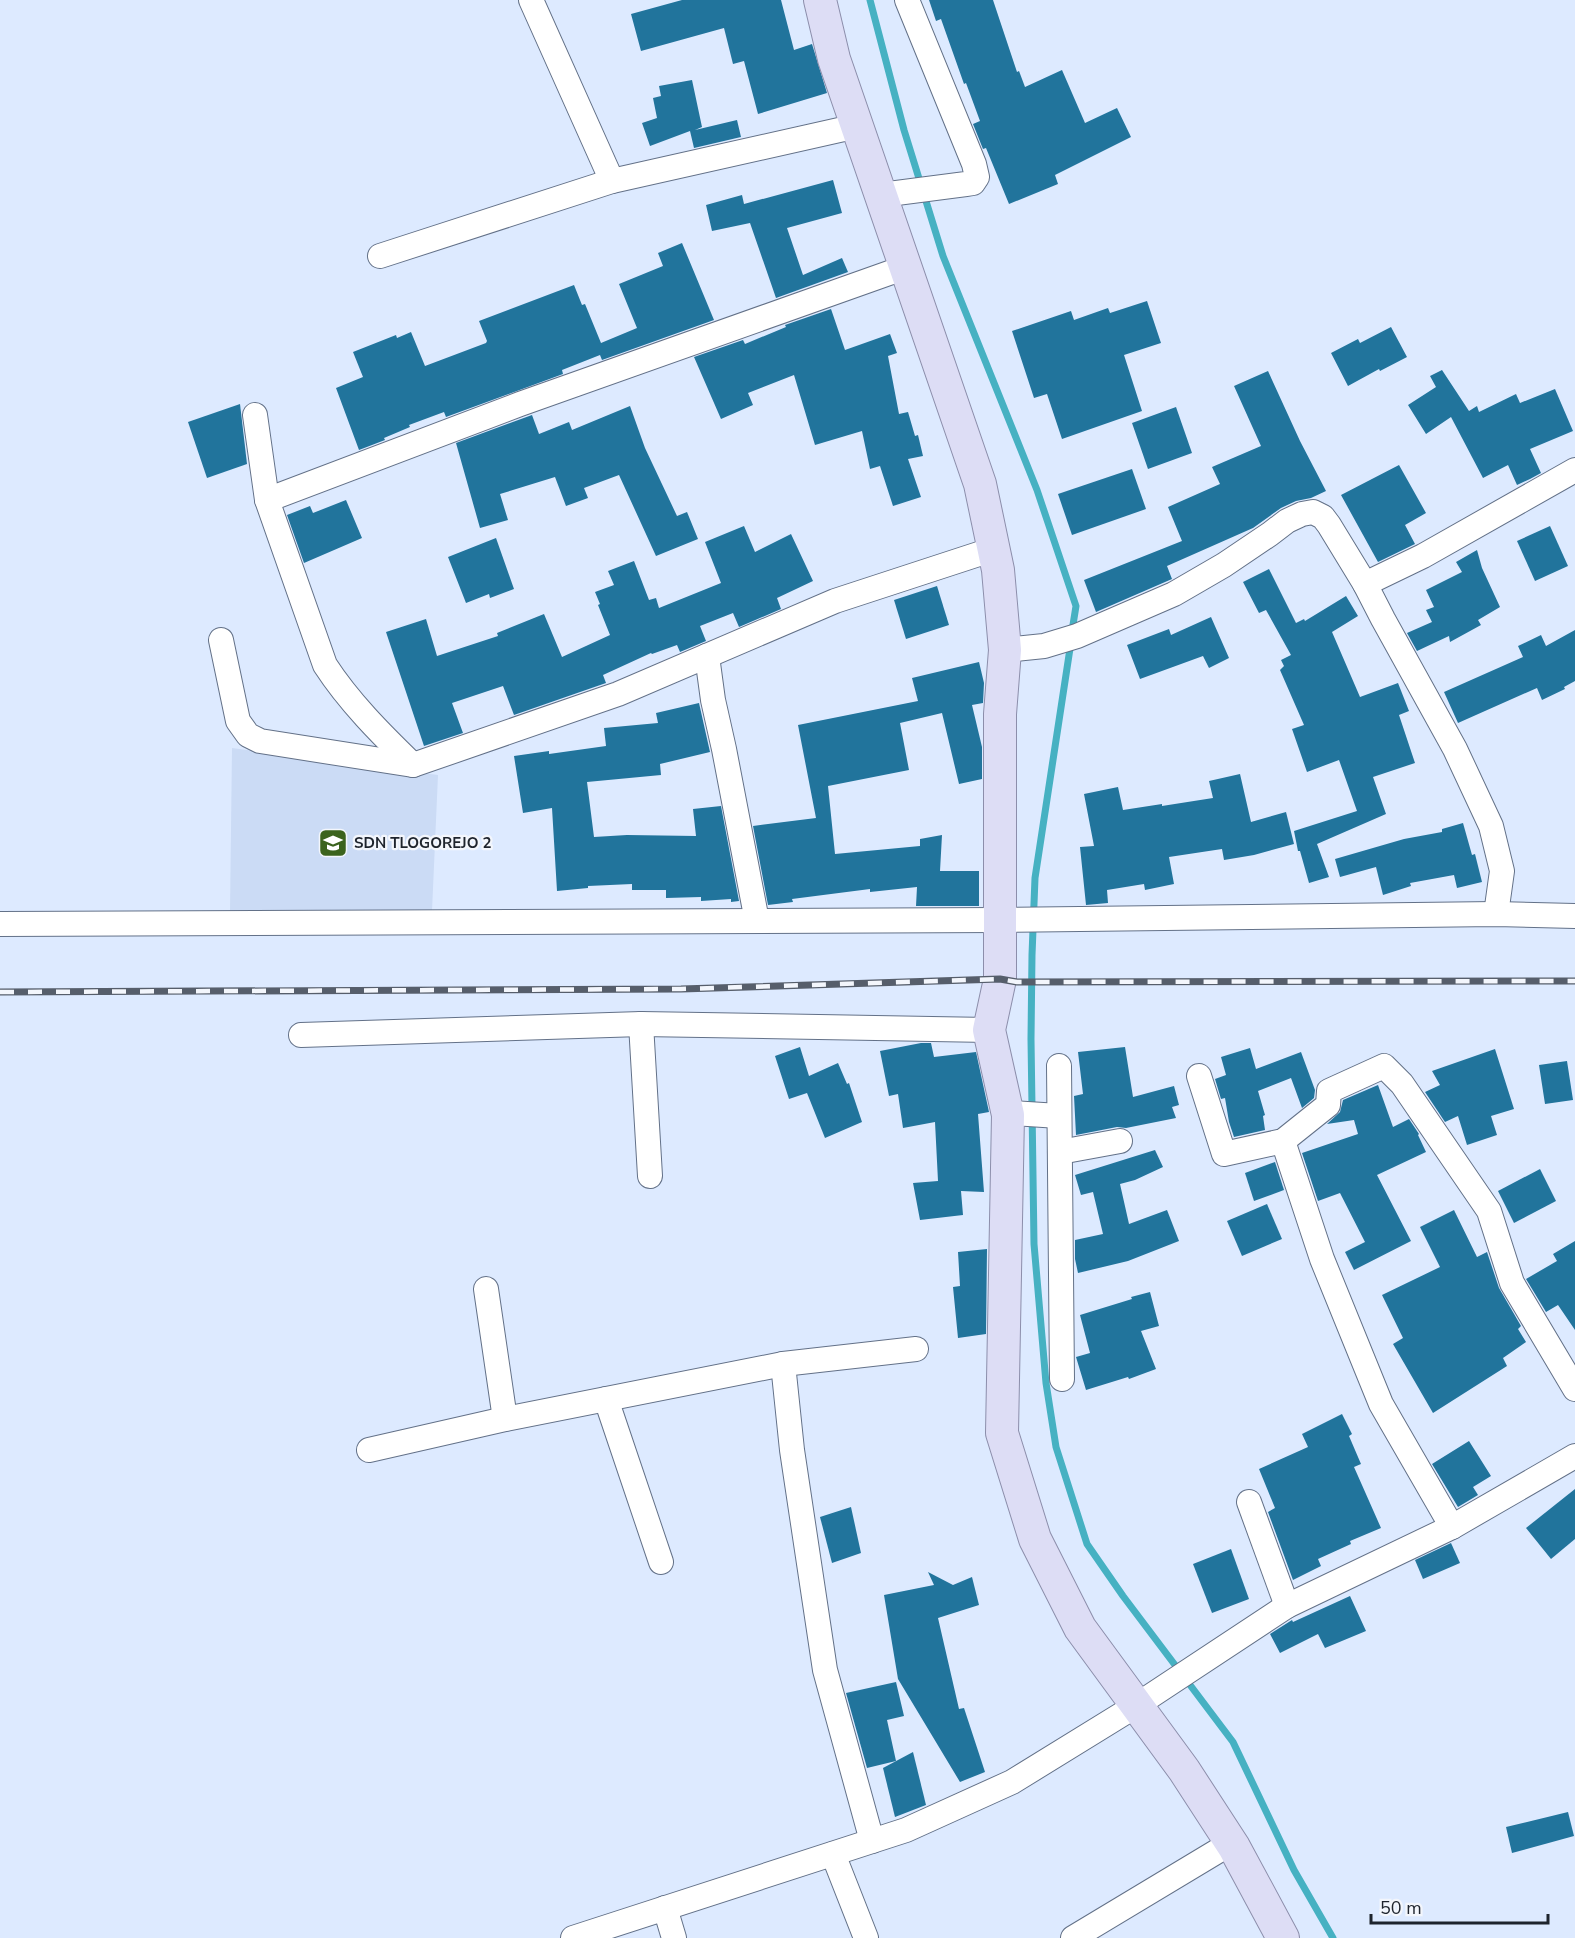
<svg xmlns="http://www.w3.org/2000/svg" width="1575" height="1938" font-family="'Nunito Sans',sans-serif">
	<style>
		.built { fill: #cbdbf5 }
		.lines { fill: none; stroke-linecap: round; stroke-linejoin: round }
		.stream { stroke: #46b1c2; stroke-width: 7 }
		.building { fill: #21749c }
		.minor-casing { stroke: #637188; stroke-width: 26 }
		.major-casing { stroke: #8c8eab; stroke-width: 34 }
		.minor { stroke: #fff; stroke-width: 24 }
		.major { stroke: #ddddf5; stroke-width: 32 }
		.rail-casing { stroke: #565e6b; stroke-width: 7 }
		.rail { stroke: #f3f6fc; stroke-width: 4.5; stroke-dasharray: 14; stroke-linecap: butt }
		.labels { text-anchor: middle; dominant-baseline: central; stroke-width: 4.5; stroke-linejoin: round; paint-order: stroke }
		.poi-label { font-size: 15px; font-weight: bold; fill: #1e242d; stroke: #f3f6fc; text-anchor: start }
	</style>
	<rect width="100%" height="100%" fill="#ddeaff"/>
	<path class="built" d="M232 748 438 775 432 911H230Z"/>
	<g class="lines">
		<g class="stream">
			<path d="M870 0 904 130 943 256 1037 490 1076 606 1072 631"/>
			<path d="M1071 642 1035 878 1032 955 1031 1039 1034 1244 1046 1383 1056 1447 1087 1544 1123 1596 1233 1742 1294 1870 1333 1938"/>
		</g>
	</g>
	<g class="building">
		<path d="M682 0H781L794 50 812 44 827 93 758 114 744 61 733 64 724 28 641 51 631 14Z"/>
		<path d="M929 0H993L1017 72 1019 71 1025 87 1062 70 1085 123 1117 108 1131 137 1055 175 1058 184 1009 204 986 148 983 149 973 124 980 121 966 83 964 84 941 19 936 21Z"/>
		<path d="M692 80 702 127 695 130 737 120 741 137 694 148 690 131 650 146 642 123 657 118 653 98 661 96 659 86Z"/>
		<path d="M833 180 842 213 787 228 803 275 842 258 848 272 776 298 750 223 712 231 706 205 742 195 744 204Z"/>
		<path d="M682 243 714 320 602 360 600 355 562 370 563 374 446 417 444 412 409 425 410 427 384 438 385 440 359 450 336 388 363 377 353 352 396 335 397 338 411 332 425 366 486 343 487 341 479 321 574 285 582 305 585 304 601 343 637 328 619 284 663 266 658 253Z"/>
		<path d="M1147 301 1161 343 1124 355 1142 411 1062 439 1047 394 1034 398 1012 331 1071 311 1074 320 1108 308 1110 313Z"/>
		<path d="M831 309 845 350 890 334 897 353 888 356 899 414 908 412 915 436 918 435 923 456 908 459 921 497 893 506 880 466 870 469 862 431 815 445 794 375 748 393 753 405 721 419 694 357 743 340 745 344 786 327 785 325Z"/>
		<path d="M1391 327 1407 357 1380 371 1379 369 1348 386 1331 353 1358 339 1360 343Z"/>
		<path d="M1442 370 1469 411 1477 406 1479 412 1516 394 1520 403 1555 389 1573 431 1530 449 1541 473 1530 479 1517 485 1508 465 1483 478 1451 417 1426 434 1408 405 1436 387 1430 376Z"/>
		<path d="M1268 371 1300 441 1326 491 1311 498 1296 501 1281 508 1253 528 1167 566 1172 579 1096 612 1084 580 1182 541 1168 507 1220 484 1212 467 1261 446 1234 386Z"/>
		<path d="M240 404 247 464 207 478 188 422Z"/>
		<path d="M630 406 645 448 677 516 687 512 698 539 656 556 619 475 584 488 588 498 566 506 555 477 500 494 508 520 480 528 456 443 532 415 539 434 569 422 572 430Z"/>
		<path d="M1176 407 1192 453 1148 469 1132 423Z"/>
		<path d="M1399 465 1426 513 1405 525 1415 544 1378 562 1341 495Z"/>
		<path d="M1132 469 1146 509 1072 535 1058 494Z"/>
		<path d="M346 500 362 538 304 563 287 515 310 506 313 513Z"/>
		<path d="M744 526 755 552 791 534 813 581 777 598 781 609 739 627 733 613 700 626 706 641 680 652 677 645 652 654 651 653 603 675 606 683 514 715 503 686 452 703 463 733 424 746 386 632 426 619 437 656 498 636 497 633 544 614 562 657 610 635 598 605 600 604 595 592 614 585 608 571 634 561 649 600 656 598 659 608 721 583 705 542Z"/>
		<path d="M1550 526 1568 566 1535 581 1517 541Z"/>
		<path d="M496 538 514 589 490 598 489 594 466 603 448 557Z"/>
		<path d="M1477 550 1482 568 1500 607 1478 620 1481 625 1450 642 1449 636 1417 651 1407 633 1432 622 1426 610 1434 607 1426 590 1462 572 1456 562Z"/>
		<path d="M1269 569 1296 623 1304 619 1305 621 1346 596 1358 616 1332 632 1360 697 1398 683 1409 711 1399 715 1415 763 1373 777 1386 814 1317 844 1329 877 1309 883 1300 851H1298L1294 831 1357 811 1339 760 1307 772 1292 729 1304 725 1280 670 1284 666 1281 660 1291 655 1266 610 1259 613 1243 582Z"/>
		<path d="M937 586 949 625 906 639 894 600Z"/>
		<path d="M1211 617 1229 658 1209 668 1203 656 1140 679 1127 645 1169 629 1171 635Z"/>
		<path d="M1575 630V681L1564 687 1565 689 1542 700 1537 688 1458 723 1444 692 1523 657 1518 646 1541 635 1546 646Z"/>
		<path d="M979 662 984 683 983 703 972 705 982 747V779L959 784 942 713 900 723 909 770 828 786 835 854 920 846V839L942 835 940 871H979V906H916L917 887 870 892V889L792 899 793 902 768 905 753 826 816 818 798 725 918 701 912 678Z"/>
		<path d="M699 703 710 752 660 764 661 775 587 782 594 837 627 835 696 836 693 809 721 806 739 901 731 902V899L701 901V897L666 898V890H632V884L588 886V888L557 891 552 808 523 813 514 756 549 751V754L606 746 604 728 658 723 656 713Z"/>
		<path d="M1240 774 1251 822 1286 812 1294 844 1254 855 1224 860 1222 849 1169 857 1174 884 1145 890 1144 884 1107 890 1108 903 1086 905 1080 847 1094 846 1084 794 1118 787 1123 810 1162 804V806L1213 798 1209 781Z"/>
		<path d="M1463 823 1472 855 1475 854 1482 882 1457 888 1454 875 1410 883 1411 886 1383 895 1376 867 1340 877 1335 859 1404 839 1442 832V829Z"/>
		<path d="M921 1043H931L934 1057 976 1052 989 1112 978 1114 984 1192 961 1191 963 1215 920 1220 913 1183 938 1181 935 1122 903 1128 898 1094 889 1096 880 1051Z"/>
		<path d="M800 1047 809 1076 838 1063 847 1084 849 1083 862 1122 825 1138 807 1093 789 1099 775 1056Z"/>
		<path d="M1125 1047 1133 1097 1174 1086 1179 1105 1172 1107 1176 1118 1126 1128 1117 1127 1076 1135 1074 1096 1083 1094 1078 1052Z"/>
		<path d="M1250 1048 1256 1069 1301 1052 1315 1090 1314 1098 1302 1108 1291 1078 1258 1091 1265 1115 1263 1116 1265 1130 1234 1137 1229 1122 1225 1098 1221 1099 1215 1079 1226 1075 1221 1057Z"/>
		<path d="M1495 1049 1514 1109 1491 1116 1497 1135 1467 1145 1458 1116 1445 1122 1425 1092 1440 1085 1432 1071Z"/>
		<path d="M1567 1061 1573 1100 1545 1104 1539 1065Z"/>
		<path d="M1378 1085 1393 1127 1409 1119 1419 1134 1418 1135 1426 1152 1377 1175 1411 1241 1354 1270 1345 1252 1365 1242 1340 1193 1318 1201 1302 1153 1358 1134 1354 1120 1327 1124 1340 1112 1343 1100Z"/>
		<path d="M1155 1150 1163 1167 1135 1180 1120 1184 1129 1224 1167 1210 1179 1241 1128 1261 1078 1273 1075 1259V1240L1103 1234 1093 1192 1081 1195 1075 1175Z"/>
		<path d="M1275 1162 1284 1190 1254 1201 1245 1173Z"/>
		<path d="M1540 1169 1556 1201 1514 1223 1498 1191Z"/>
		<path d="M1267 1204 1282 1239 1242 1256 1227 1221Z"/>
		<path d="M1454 1210 1477 1257 1487 1252 1499 1288 1521 1326 1518 1329 1526 1342 1503 1358 1507 1366 1433 1413 1393 1344 1403 1338 1382 1295 1440 1267 1420 1227Z"/>
		<path d="M1575 1241V1330L1558 1305 1546 1312 1526 1279 1557 1261 1553 1254Z"/>
		<path d="M987 1249 986 1334 958 1338 953 1287 960 1286 958 1252Z"/>
		<path d="M1150 1292 1159 1326 1141 1331 1156 1369 1129 1379 1128 1377 1086 1390 1076 1357 1090 1353 1080 1315 1132 1299 1131 1297Z"/>
		<path d="M1342 1414 1352 1434 1349 1436 1361 1464 1354 1467 1381 1528 1350 1541 1351 1544 1318 1559 1321 1566 1293 1580 1268 1512 1275 1508 1259 1469 1308 1447 1302 1434Z"/>
		<path d="M1469 1441 1491 1476 1473 1487 1478 1495 1458 1507 1432 1464Z"/>
		<path d="M1575 1489V1539L1551 1559 1526 1528Z"/>
		<path d="M851 1507 861 1553 832 1563 820 1517Z"/>
		<path d="M1451 1543 1460 1563 1423 1579 1415 1560Z"/>
		<path d="M1231 1549 1249 1599 1212 1613 1193 1564Z"/>
		<path d="M928 1572 953 1585 972 1577 979 1605 938 1618 959 1709 964 1708 985 1772 960 1782 898 1679 884 1595 934 1585Z"/>
		<path d="M1350 1596 1366 1631 1325 1648 1318 1634 1280 1653 1270 1634 1292 1620 1293 1622Z"/>
		<path d="M896 1682 904 1716 887 1720 896 1761 867 1768 846 1693Z"/>
		<path d="M913 1752 926 1805 895 1817 883 1768Z"/>
		<path d="M1568 1812 1574 1836 1512 1853 1506 1827Z"/>
	</g>
	<g class="lines">
		<g class="minor-casing">
			<g id="minor">
				<path d="M531 0 612 181"/>
				<path d="M881 195 966 184 973 183 977 177 974 164 907 0"/>
				<path d="M380 256 612 181 857 126"/>
				<path d="M255 415 267 500 325 665C349 702 381 734 413 765"/>
				<path d="M267 500 520 404 906 267"/>
				<path d="M1365 584 1423 556 1575 470"/>
				<path d="M221 640 238 721 248 735 260 741 413 765 618 694 835 601 994 549"/>
				<path d="M1005 650 1044 646 1077 636 1174 594 1224 565 1270 534 1287 521 1302 514 1313 512 1323 517 1329 525 1365 584 1383 619 1455 749 1491 826 1502 871 1496 914"/>
				<path d="M707 656 713 700 724 749 757 921"/>
				<path d="M0 924 999 920 1496 914 1575 916"/>
				<path d="M641 1024 650 1176"/>
				<path d="M301 1035 641 1024 989 1030"/>
				<path d="M1059 1066 1062 1379"/>
				<path d="M1199 1076 1224 1154 1283 1141 1328 1105 1329 1091 1384 1066 1402 1084 1489 1211 1512 1283 1575 1389"/>
				<path d="M1008 1115 1012 1113 1059 1116"/>
				<path d="M1283 1141 1322 1259 1381 1404 1452 1527"/>
				<path d="M1060 1152 1120 1141"/>
				<path d="M486 1289 505 1419"/>
				<path d="M783 1364 792 1450 825 1670 872 1841"/>
				<path d="M606 1399 661 1562"/>
				<path d="M369 1450 505 1419 783 1364 916 1349"/>
				<path d="M1249 1502 1287 1606"/>
				<path d="M833 1854 866 1938"/>
				<path d="M665 1908 674 1938"/>
				<path d="M573 1938 906 1830 1012 1782 1137 1705 1287 1606 1452 1527 1575 1456"/>
				<path d="M1073 1938 1231 1843"/>
			</g>
		</g>
		<g class="major-casing">
			<path id="major" d="M820 0 834 59 980 484 998 570 1005 650 1000 714V979L989 1030 1008 1115 1002 1433 1035 1539 1080 1628 1184 1770 1234 1847 1283 1938"/>
		</g>
		<use href="#minor" class="minor"/>
		<use href="#major" class="major"/>
		<g class="rail-casing">
			<path id="rail" d="M0 992 681 989 1000 979 1017 982 1575 981"/>
		</g>
		<use href="#rail" class="rail"/>
	</g>
	<defs>
		<g id="school-square" transform="scale(1.5)"><rect x="-9" y="-9" width="18" height="18" rx="4" fill="#3b631d" stroke="#f3f6fc"/><path d="M0-5L7-2L0 1L-7-2ZM-4 1L0 2.5L4 1V4Q0 6-4 4Z" fill="#fff"/></g>
	</defs>
	<g fill-rule="evenodd">
		<use href="#school-square" x="333" y="843"/>
	</g>
	<g class="labels">
		<g class="poi-label">
			<text x="354" y="843">SDN TLOGOREJO 2</text>
		</g>
	</g>
	<path d="M1371 1914v9h177v-9" fill="none" stroke="#1e242d" stroke-width="3"/>
	<text x="1380" y="1914" font-size="18" fill="#1e242d" stroke="#f3f6fc" stroke-width="4.5" paint-order="stroke">50 m</text>
</svg>
